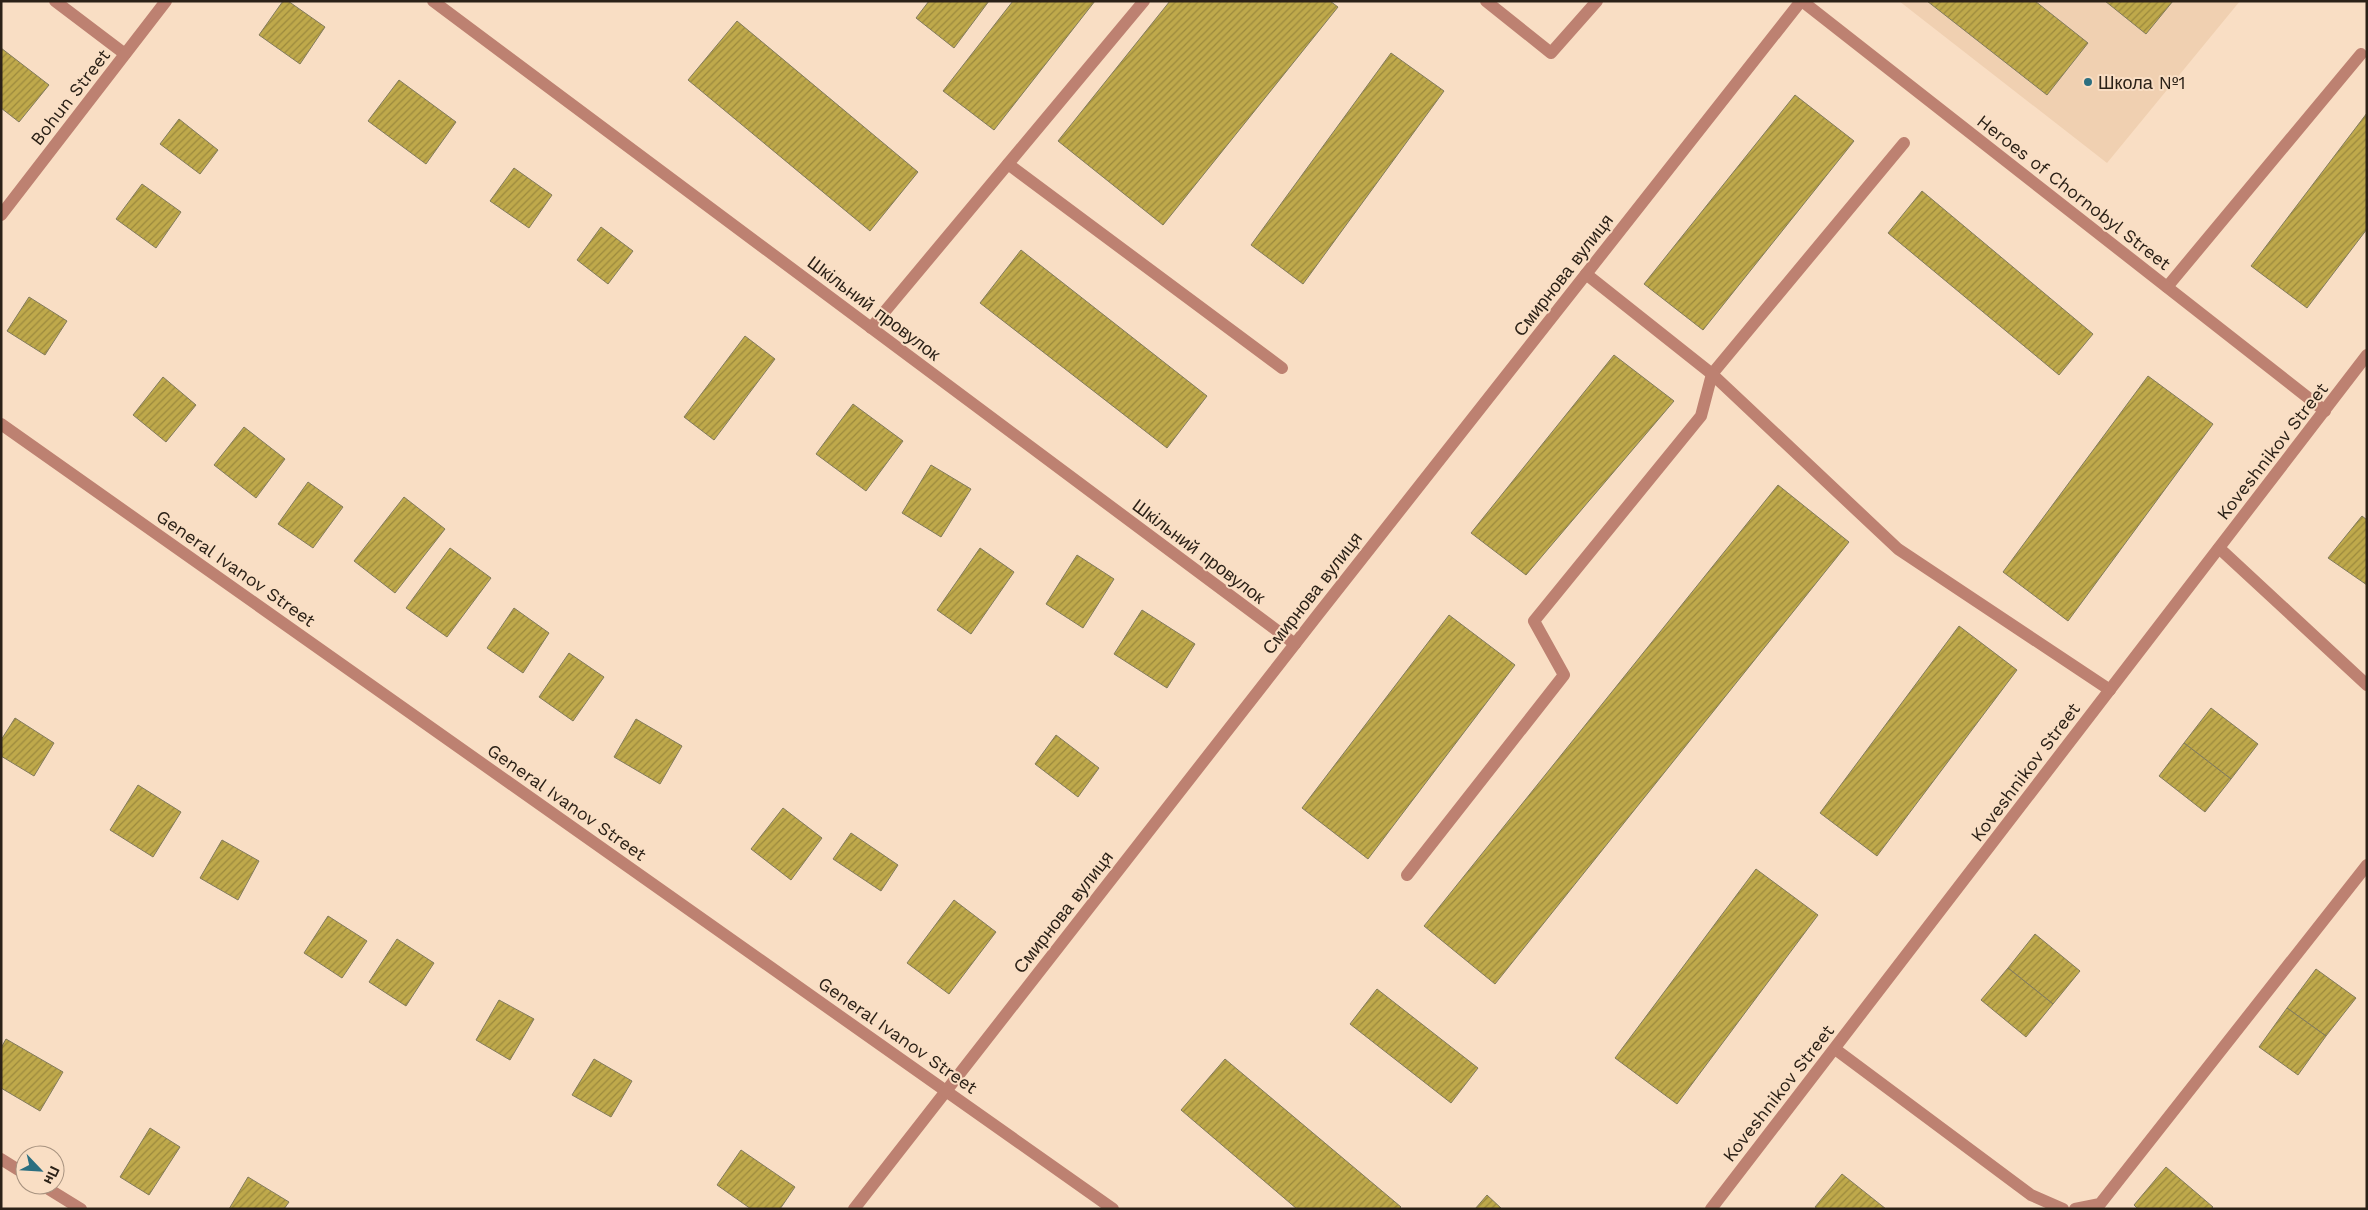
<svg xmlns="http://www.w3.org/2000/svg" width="2368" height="1210" font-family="'Work Sans',sans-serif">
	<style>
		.built { fill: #f0d0b1 }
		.building { fill: url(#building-hatch); stroke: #827b5c }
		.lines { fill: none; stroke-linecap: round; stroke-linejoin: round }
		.service { stroke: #bd8171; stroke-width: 12 }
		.minor { stroke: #bd8171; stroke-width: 12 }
		.tertiary { stroke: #bd8171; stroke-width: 12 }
		.poi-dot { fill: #2c6f80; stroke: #f9dec4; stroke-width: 2 }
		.labels { text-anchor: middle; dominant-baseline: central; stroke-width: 4; stroke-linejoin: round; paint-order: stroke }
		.poi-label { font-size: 18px; fill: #2b2117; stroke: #f9dec4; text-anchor: start }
		.street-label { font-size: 18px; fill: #2b2117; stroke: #f9dec4 }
	</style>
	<defs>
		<pattern id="building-hatch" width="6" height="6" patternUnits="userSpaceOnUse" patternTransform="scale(1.25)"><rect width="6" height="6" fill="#bfa94b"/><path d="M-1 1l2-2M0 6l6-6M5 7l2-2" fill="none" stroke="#9b893d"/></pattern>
	</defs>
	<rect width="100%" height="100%" fill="#f9dec4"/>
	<path class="built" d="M1899 1H2240L2107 163Z"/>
	<g class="building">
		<path d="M283 1H288L325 27 300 64 259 35Z"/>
		<path d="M929 1H989L954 48 916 18Z"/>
		<path d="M1013 1H1095L994 130 943 91Z"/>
		<path d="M1170 1H1330L1338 7 1163 225 1058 141Z"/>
		<path d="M1927 1H2035L2088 43 2047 95Z"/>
		<path d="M2105 1H2173L2146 34Z"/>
		<path d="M737 21 918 172 870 231 688 80Z"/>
		<path d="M1 48 49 85 19 122 1 108Z"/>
		<path d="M1391 53 1444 91 1303 284 1251 245Z"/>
		<path d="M399 80 456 122 426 164 368 121Z"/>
		<path d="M1795 95 1854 141 1703 330 1644 284Z"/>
		<path d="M2367 113V229L2307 308 2251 266Z"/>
		<path d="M179 119 218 150 200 174 160 144Z"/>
		<path d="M514 168 552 195 529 228 490 201Z"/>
		<path d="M142 184 181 212 156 248 116 219Z"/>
		<path d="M1922 191 2093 334 2059 375 1888 233Z"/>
		<path d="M601 227 633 251 608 284 577 260Z"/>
		<path d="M1021 250 1207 396 1167 448 980 303Z"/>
		<path d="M29 297 67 321 45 355 7 331Z"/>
		<path d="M745 336 775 359 714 440 684 417Z"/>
		<path d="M1614 355 1674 401 1526 575 1471 533Z"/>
		<path d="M2148 376 2213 424 2068 621 2003 572Z"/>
		<path d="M163 377 196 405 166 442 133 415Z"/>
		<path d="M853 404 903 441 866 491 816 454Z"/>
		<path d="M244 427 285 459 256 498 214 465Z"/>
		<path d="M931 465 971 489 941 537 902 513Z"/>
		<path d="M308 482 343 507 313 548 278 524Z"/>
		<path d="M1778 485 1849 542 1495 984 1424 926Z"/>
		<path d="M404 497 445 529 395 593 354 561Z"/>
		<path d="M2362 516 2367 520V585L2328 558Z"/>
		<path d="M450 548 491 578 447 637 406 608Z"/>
		<path d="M980 548 1014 572 971 634 937 610Z"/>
		<path d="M1077 555 1114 579 1083 628 1046 604Z"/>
		<path d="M514 608 549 633 523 673 487 648Z"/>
		<path d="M1142 610 1195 644 1167 688 1114 654Z"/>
		<path d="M1449 615 1515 665 1368 859 1302 808Z"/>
		<path d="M1959 626 2017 670 1877 856 1820 813Z"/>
		<path d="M569 653 604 677 573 721 539 697Z"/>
		<path d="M2211 708 2258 744 2231 779 2184 743Z"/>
		<path d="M15 718 54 743 34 776 1 756V740Z"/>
		<path d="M636 719 682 746 660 784 614 757Z"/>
		<path d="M1056 735 1099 768 1078 797 1035 764Z"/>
		<path d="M2184 743 2231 779 2205 812 2159 776Z"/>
		<path d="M138 785 181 812 153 857 110 830Z"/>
		<path d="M783 808 822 838 791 880 751 849Z"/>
		<path d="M851 833 898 865 881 891 833 859Z"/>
		<path d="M222 840 259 861 238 900 200 878Z"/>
		<path d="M1756 869 1818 915 1677 1104 1615 1058Z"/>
		<path d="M954 900 996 932 949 994 907 963Z"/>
		<path d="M328 916 367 941 342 978 304 953Z"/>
		<path d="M2035 934 2080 971 2053 1004 2008 968Z"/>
		<path d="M397 939 434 963 406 1006 369 982Z"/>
		<path d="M2008 968 2053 1004 2026 1037 1981 1000Z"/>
		<path d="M2316 969 2356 998 2326 1036 2287 1008Z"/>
		<path d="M1377 989 1478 1068 1451 1103 1350 1024Z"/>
		<path d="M499 1000 534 1019 510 1060 476 1040Z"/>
		<path d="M2287 1008 2326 1036 2298 1075 2259 1047Z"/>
		<path d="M6 1039 63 1072 40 1111 1 1088V1048Z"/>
		<path d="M594 1059 632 1081 611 1117 572 1095Z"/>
		<path d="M1225 1059 1401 1207 1399 1209H1297L1181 1110Z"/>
		<path d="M150 1128 180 1147 149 1195 120 1177Z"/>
		<path d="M741 1150 795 1187 780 1209H751L717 1185Z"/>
		<path d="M2166 1167 2213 1207 2211 1209H2138L2134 1205Z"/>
		<path d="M1842 1174 1886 1209H1818L1815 1207Z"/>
		<path d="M248 1177 289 1202 284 1209H229Z"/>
		<path d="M1487 1195 1502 1209H1475Z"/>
	</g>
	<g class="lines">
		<g class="service">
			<path d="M1486 1 1551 53 1597 1"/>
			<path d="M1008 164 1282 368"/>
			<path d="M1586 274 1712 374 1904 143"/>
			<path d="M2167 287 2361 54"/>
			<path d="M871 328 1144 1"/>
			<path d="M1407 875 1564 675 1534 621 1701 416 1712 374 1898 549 2110 690"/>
		</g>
		<g class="minor">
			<path d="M55 1 125 54"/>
			<path d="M433 1 1295 644"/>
			<path d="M1802 1 2325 411"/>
			<path d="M2219 548 2367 685"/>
			<path d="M1835 1049 2031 1195 2063 1209"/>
			<path d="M1 1159 25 1174"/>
			<path d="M42 1185 81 1209"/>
			<path d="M854 1209 1316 617 1801 1"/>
			<path d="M1711 1209 2367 355"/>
			<path d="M2075 1209 2100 1204 2367 865"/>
		</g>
		<g class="tertiary">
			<path d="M1 215 166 1"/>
			<path d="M1 424 1113 1209"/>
		</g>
	</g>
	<circle class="poi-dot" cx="2088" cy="82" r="5"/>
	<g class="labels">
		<g class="poi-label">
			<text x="2098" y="82">Школа №1</text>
		</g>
		<g class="street-label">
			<text transform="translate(70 97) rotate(-52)">Bohun Street</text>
			<text transform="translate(2074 192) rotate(38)">Heroes of Chornobyl Street</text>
			<text transform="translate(1563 275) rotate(-52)">Смирнова вулиця</text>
			<text transform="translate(874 308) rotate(37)">Шкільний провулок</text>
			<text transform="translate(2272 451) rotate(-52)">Koveshnikov Street</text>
			<text transform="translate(1199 551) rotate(37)">Шкільний провулок</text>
			<text transform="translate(236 568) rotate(35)">General Ivanov Street</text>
			<text transform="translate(1312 593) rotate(-52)">Смирнова вулиця</text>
			<text transform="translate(2025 772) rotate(-53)">Koveshnikov Street</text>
			<text transform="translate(567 802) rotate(35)">General Ivanov Street</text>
			<text transform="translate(1063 912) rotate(-52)">Смирнова вулиця</text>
			<text transform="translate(898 1035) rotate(35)">General Ivanov Street</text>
			<text transform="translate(1778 1093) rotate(-52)">Koveshnikov Street</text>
		</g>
	</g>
	<rect width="2368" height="1210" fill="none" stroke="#2b2117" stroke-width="5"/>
	<g transform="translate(40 1170) rotate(115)"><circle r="24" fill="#f9dec4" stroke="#a7927f"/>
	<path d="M0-4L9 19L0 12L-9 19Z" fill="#2c6f80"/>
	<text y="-8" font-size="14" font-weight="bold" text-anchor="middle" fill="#2b2117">Пн</text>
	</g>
</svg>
